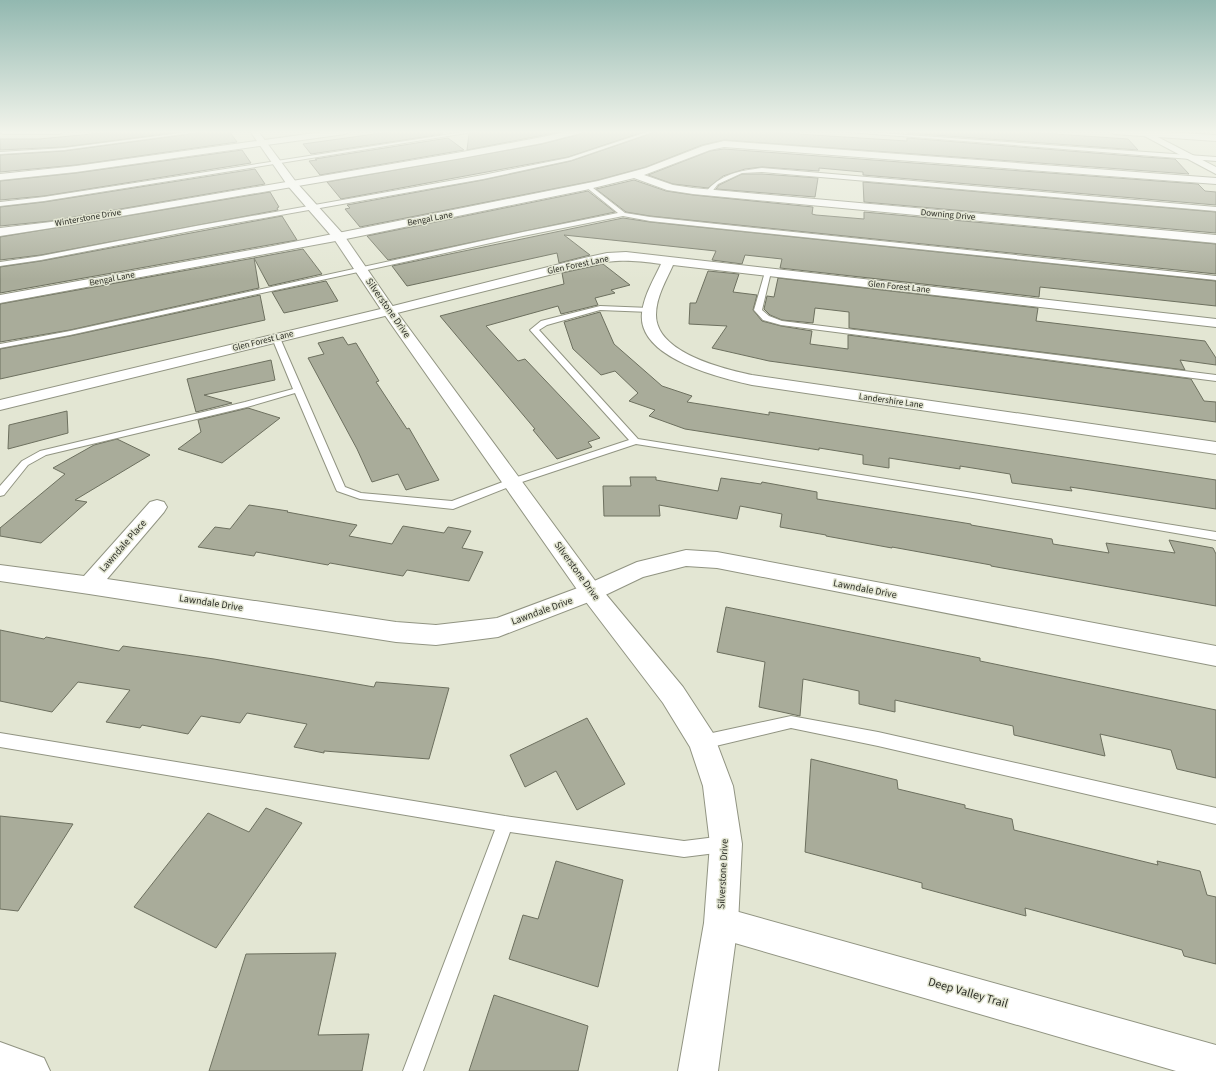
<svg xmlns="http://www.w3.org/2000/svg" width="1216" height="1071" font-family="'Source Sans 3',sans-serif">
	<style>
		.building { fill: #a9ac9a; stroke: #6d705f }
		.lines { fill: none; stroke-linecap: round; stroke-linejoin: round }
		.service-casing { stroke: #919482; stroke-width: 2 }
		.minor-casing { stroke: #919482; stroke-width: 2 }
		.tertiary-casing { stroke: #919482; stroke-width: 2 }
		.service { fill: #fff; fill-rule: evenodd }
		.minor { fill: #fff; fill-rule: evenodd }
		.tertiary { fill: #fff; fill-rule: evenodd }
		.labels { text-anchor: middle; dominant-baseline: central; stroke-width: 3; stroke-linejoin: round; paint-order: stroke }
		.far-street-label { font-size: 9px; fill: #2e2f28; stroke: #e3e6d3 }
		.street-label { font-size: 10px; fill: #2e2f28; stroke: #e3e6d3 }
		.near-street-label { font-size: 12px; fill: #2e2f28; stroke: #e3e6d3 }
	</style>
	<rect width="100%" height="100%" fill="#e3e6d3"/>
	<g class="building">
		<path d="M124 131H187L64 147 0 150V139H39Z"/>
		<path d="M207 131H229L237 142 76 165 0 172V155L64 151 206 132Z"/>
		<path d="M396 131H439L443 134 311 154 303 144Z"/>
		<path d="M480 131H564L467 150 469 134Z"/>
		<path d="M583 131H646L568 157 341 199 327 182 542 144 581 134Z"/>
		<path d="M657 131H751L907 141V138L1144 157 1175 159 1189 174 724 140 702 145 646 167 598 180 360 227 345 209 350 208 347 205 483 180 571 161 656 132Z"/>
		<path d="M906 131H1011L1128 139 1138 150 907 133Z"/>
		<path d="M448 138 464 150 320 175 309 161 317 160 315 159Z"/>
		<path d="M724 149 1198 184 1205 191 1216 192V205L863 175V172L819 168V171L762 167 745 169 723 176 708 188 673 184 648 175 710 151Z"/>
		<path d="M242 150 251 163 44 196 0 200V181L76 173Z"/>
		<path d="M255 169 265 184 51 221 0 226V207L44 202Z"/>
		<path d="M742 174H762L818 178 815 197 716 189 719 185Z"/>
		<path d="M634 180 666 191 693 195 813 207 812 214 816 215 864 219V212L1216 244V274L650 216 626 212 596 189Z"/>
		<path d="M863 182 1216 212V233L864 202Z"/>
		<path d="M588 191 615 212 388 260 367 236Z"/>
		<path d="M270 192 279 207 277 208 278 210 41 255 0 260V237Z"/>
		<path d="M282 216 297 240 0 293V267L41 261Z"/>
		<path d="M623 218 650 222 1216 281V306L1040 287 1039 297 780 268 782 259 745 255 742 264 712 260 716 251 564 235 590 255 559 263 557 253 407 286 392 266Z"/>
		<path d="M303 249 322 274 269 286 254 258Z"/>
		<path d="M254 258 259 288 70 330 0 342V304Z"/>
		<path d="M603 264 630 285 611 290 615 293 595 298 598 305 561 314 558 306 486 326 518 361 525 359 600 438 588 442 592 447 557 459 533 430 535 429 440 316 564 284 562 273Z"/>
		<path d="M708 271 739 274 733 292 757 295 753 310 762 321 781 326 812 331 810 344 848 349V335L1191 379 1204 401 1216 402V422L769 361 712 348 727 326 689 324 690 303H696Z"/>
		<path d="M778 278 1038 308 1036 321 1205 341 1216 358V365L1180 360 1185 370 849 328V312L815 308 813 323 782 320 770 315 764 309 767 296 774 297Z"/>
		<path d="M326 281 338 301 284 313 272 292Z"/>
		<path d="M260 295 265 320 0 379V349L70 336Z"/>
		<path d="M600 312 614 344 662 386 692 396 687 402 769 415V412L840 423 1216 480V509L1070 487 1072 491 1012 483 1010 474 960 466V469L889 458V468L863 464V455L819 448V450L685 429 649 416 655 410 629 401 638 393 615 371 601 375 573 349 564 322Z"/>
		<path d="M343 337 348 345 356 343 379 381 376 382 407 429 409 428 439 480 406 490 398 474 372 482 357 449 308 358 324 354 318 343Z"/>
		<path d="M271 360 275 380 204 395 232 403 196 412 187 379Z"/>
		<path d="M248 408 280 418 222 463 178 449 201 432 198 420Z"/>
		<path d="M67 411 68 433 8 449 9 425Z"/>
		<path d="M117 439 150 455 75 500 87 502 41 543 0 536V528L65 474 53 468 94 445Z"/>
		<path d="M630 477H656V480L718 491 721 478 761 484 762 482 817 492V499L971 524V525L1052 539 1053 544 1109 553 1106 543 1175 553 1169 540 1213 548 1216 554V606L991 566V565L892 547V548L826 536V535L780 527 782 514 740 506 737 519 659 505 660 516H604L603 486H631Z"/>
		<path d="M249 505 288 511 287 512 357 525 349 536 392 544 403 526 444 533 448 527 471 531 462 548 483 552 469 581 407 570 403 576 330 563 328 565 256 552 254 556 198 547 215 527 230 529Z"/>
		<path d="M726 607 980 658V661L1216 710V778L1177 769 1171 750 1100 734 1105 756 1014 735 1013 726 895 700V712L859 704V691L803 679 800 716 759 707 765 662 717 652Z"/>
		<path d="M0 630 44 639 46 637 119 651 123 646 214 659 374 687 376 682 449 688 429 759 324 751V753L294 747 307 724 247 713 240 723 201 716 188 734 142 725 140 728 106 722 130 690 78 682 52 712 0 701Z"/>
		<path d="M587 718 625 784 577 810 556 771 525 787 510 755Z"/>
		<path d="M811 759 897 780 898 789 965 805V808L1012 819 1014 830 1158 865 1157 861 1200 871 1207 895 1216 897V964L1184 956 1182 950 1025 908 1026 916 922 888V883L805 852Z"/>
		<path d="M266 808 302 823 216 948 134 907 208 813 249 832Z"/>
		<path d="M0 816 73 824 18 911 0 909Z"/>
		<path d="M556 861 623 880 598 987 509 959 523 915 538 919Z"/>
		<path d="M336 953 318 1035 369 1034 362 1071H209L246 954Z"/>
		<path d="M494 995 588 1026 578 1071H469Z"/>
	</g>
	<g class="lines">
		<g class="service-casing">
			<g id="service">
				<path d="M196 131H206L64 150 0 154V152L64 148Z"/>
				<path d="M470 131H479L44 201 0 206V202L44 197Z"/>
				<path d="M650 131H656L571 160 483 179 196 230 41 260 0 266V262L41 256 196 226 483 175 568 158Z"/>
				<path d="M836 131H852L1216 157V161Z"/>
				<path d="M762 168 1216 207V211L762 172 742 173 718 184 710 194 705 193C720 174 739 171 762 168Z"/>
				<path d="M588 184 625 213 650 217 1216 276V280L650 221 623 216 523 236 70 335 0 348V344L70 331 523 232 618 213 586 187V185Z"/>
				<path d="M768 270 771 272 762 310 769 316 782 321 1216 375V381L781 325 763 320 754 310 765 272Z"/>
				<path d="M600 306 650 308 654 310 650 312 600 310 547 325 539 330 638 439 1216 532V540L979 499 636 444 516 484 453 509 360 499 337 491 336 489 295 393 247 407 46 455 28 465 4 495 0 496V486L22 461 40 451 245 402 293 389 272 338 276 336 280 338 345 487 361 493 452 501 508 480 629 440 530 330 541 321Z"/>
				<path d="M791 716 878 732 1216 808V824L878 746 791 728 703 749 698 747 696 742 698 737 703 735Z"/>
				<path d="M0 733 505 816 684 841 724 836 730 838 732 844 730 850 724 852 684 857 510 832 423 1071H403L495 830 0 747Z"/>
			</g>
		</g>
		<g class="minor-casing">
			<g id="minor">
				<path d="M0 131H63L59 134H4L1 133Z"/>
				<path d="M329 131H349L345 134 76 172 0 180V174L76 166Z"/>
				<path d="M569 131H582L581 133 542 143 462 158 51 228 0 236V228L51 222 462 152 542 137Z"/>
				<path d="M1110 131H1148L1216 135V141L1114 134Z"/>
				<path d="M724 141 1216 178V184L724 147 710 150 644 175 673 185 693 188 1216 235V243L693 194 667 190 634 178 585 190 341 240 0 303V295L273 246 598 181 646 168 703 146Z"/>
				<path d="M626 252 1216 319V327L673 265C666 281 656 297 656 315 656 353 724 369 752 375L1216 442V454L752 385C720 378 637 358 642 313 644 295 654 279 661 264 630 260 615 259 585 266L389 315 0 410V400L389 307 584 258 607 253Z"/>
				<path d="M157 500 164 502 167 507 164 512 107 579 396 622 436 625 497 618 583 586 637 562 686 550 717 552 1216 646V666L717 568 686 566 643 577 599 598 498 637 436 645 396 642 89 594 0 581V565L84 576 150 502Z"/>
				<path d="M721 907 1216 1045V1071H1176L721 939 709 935 705 923 709 911Z"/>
				<path d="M0 1042 44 1058 50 1071H0Z"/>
			</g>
		</g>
		<g class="tertiary-casing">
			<g id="tertiary">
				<path d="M250 131H258L296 182 343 234 394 308 599 586 683 687 713 733 733 786 742 844 738 923 718 1071H678L704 923 710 844 703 786 690 747 663 703 583 598 384 314 334 239 288 186Z"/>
				<path d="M1135 131H1146L1216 167V174Z"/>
			</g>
		</g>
		<use href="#service" class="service"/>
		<use href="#minor" class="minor"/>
		<use href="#tertiary" class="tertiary"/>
	</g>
	<linearGradient id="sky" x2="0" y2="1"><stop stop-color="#92b8b0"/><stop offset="0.47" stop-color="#f2f4eb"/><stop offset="1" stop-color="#f2f4eb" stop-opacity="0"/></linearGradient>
	<rect width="1216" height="281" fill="url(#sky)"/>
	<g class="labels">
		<g class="far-street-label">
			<text transform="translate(948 215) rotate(5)">Downing Drive</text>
			<text transform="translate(88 218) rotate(-10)">Winterstone Drive</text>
			<text transform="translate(430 219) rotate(-11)">Bengal Lane</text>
			<text transform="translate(578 265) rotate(-12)">Glen Forest Lane</text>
			<text transform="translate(112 279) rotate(-11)">Bengal Lane</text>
			<text transform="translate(899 287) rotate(6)">Glen Forest Lane</text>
			<text transform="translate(263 341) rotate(-14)">Glen Forest Lane</text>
			<text transform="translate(891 401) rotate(8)">Landershire Lane</text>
		</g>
		<g class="street-label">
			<text transform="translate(388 308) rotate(55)">Silverstone Drive</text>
			<text transform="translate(123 546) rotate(-49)">Lawndale Place</text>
			<text transform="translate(577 571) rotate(54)">Silverstone Drive</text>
			<text transform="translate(865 589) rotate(11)">Lawndale Drive</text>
			<text transform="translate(211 603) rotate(9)">Lawndale Drive</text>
			<text transform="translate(542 611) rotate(-20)">Lawndale Drive</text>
			<text transform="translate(723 874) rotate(-87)">Silverstone Drive</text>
		</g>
		<g class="near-street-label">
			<text transform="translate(968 993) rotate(16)">Deep Valley Trail</text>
		</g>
	</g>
</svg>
